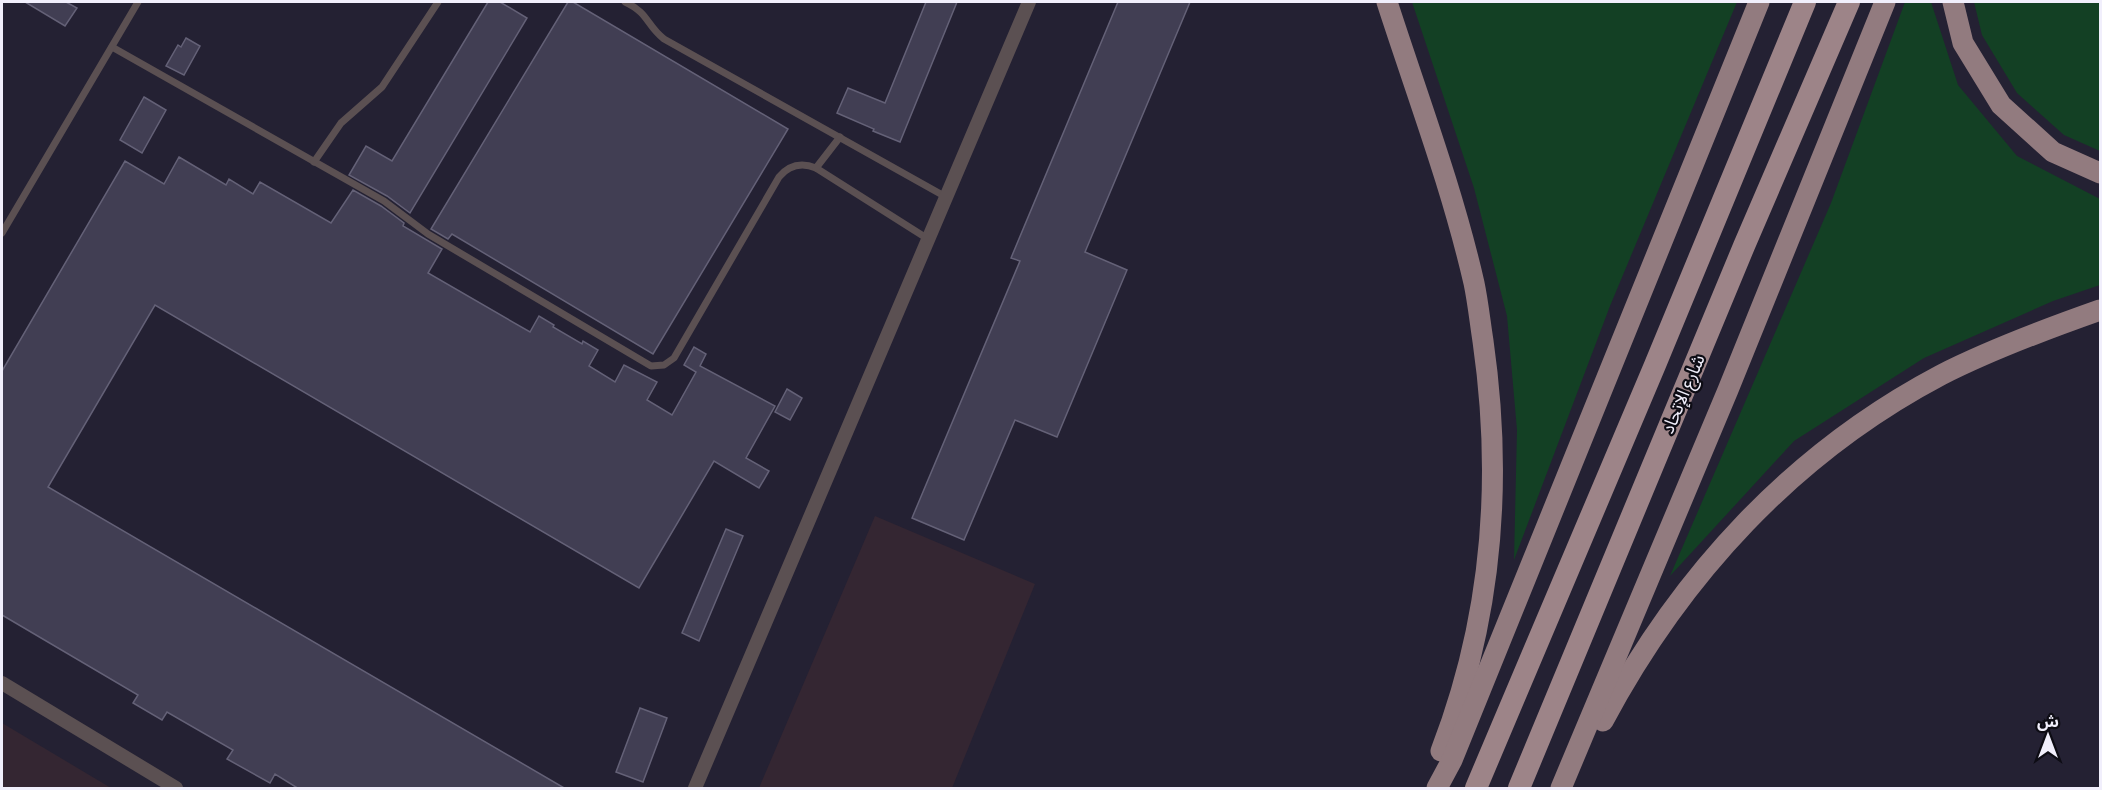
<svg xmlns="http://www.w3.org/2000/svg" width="2102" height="790" font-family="Manrope,'Noto Sans Arabic',sans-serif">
<rect width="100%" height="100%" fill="#242133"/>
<g fill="#342632">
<polygon points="875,516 1035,584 952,788 759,788"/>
<polygon points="2,723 111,788 2,788"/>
</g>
<g fill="#134024">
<polygon points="1412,2 1737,2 1610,306 1514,560 1517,430 1507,316 1474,188"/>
<polygon points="1905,2 1931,2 1958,85 2017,156 2100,199 2100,285 2053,301 1924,358 1794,441 1670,576 1831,203"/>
<polygon points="1974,2 2100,2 2100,151 2064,135 2017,93 1982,35"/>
</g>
<g fill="#413e53" stroke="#646177" stroke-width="1.5">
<polygon points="25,2 66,2 77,8 65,26"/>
<polygon points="488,2 500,2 527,18 410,213 387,196 349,175 366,146 392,161"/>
<polygon points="568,2 573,2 788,129 653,354 452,234 448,239 431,229"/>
<polygon points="926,2 957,2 900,142 873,131 874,129 837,113 848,88 885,103"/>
<polygon points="1118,2 1190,2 1085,252 1127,270 1057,437 1015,420 964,540 912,518 1020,261 1011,258"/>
<polygon points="186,38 200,46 184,75 166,66 178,45 181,47"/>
<polygon points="144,97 166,110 142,153 120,140"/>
<polygon points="179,157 226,185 229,179 253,194 260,182 331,223 353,190 381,206 404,223 403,226 442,249 428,273 530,332 539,316 554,325 553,327 582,344 583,341 598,350 589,366 615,382 624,365 657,382 647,400 672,415 696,372 684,365 694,347 706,354 700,366 775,406 746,458 769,471 759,488 714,461 639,588 155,305 48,487 566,789 299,789 275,774 270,783 227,759 233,750 167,712 162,720 133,703 138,695 2,615 2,371 125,161 164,184"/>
<polygon points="787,389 802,398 790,420 775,412"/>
<polygon points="726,529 743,536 699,641 682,633"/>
<polygon points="640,708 667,718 643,782 616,772"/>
</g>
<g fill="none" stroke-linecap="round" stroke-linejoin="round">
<g stroke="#5b5052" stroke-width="7">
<path d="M625 2C649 13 646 25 664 39L946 197"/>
<path d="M112 47 384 201 428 234 651 366 664 365 674 358 779 177C789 165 801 162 816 168L928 239"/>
<polyline points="314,162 341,123 382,87 438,2"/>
<polyline points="816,168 840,137"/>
<polyline points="2,233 138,2"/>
</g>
<g stroke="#5b5052" stroke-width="14">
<polyline points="2,683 176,788"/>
<polyline points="695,788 1029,2"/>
</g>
<g stroke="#927b7f" stroke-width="21">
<path d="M1387 2C1417 95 1452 187 1474 283 1478 302 1480 322 1483 341 1503 480 1492 619 1441 751"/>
<polyline points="1953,2 1963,43 2001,105 2053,152 2100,173"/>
<path d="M1603 721C1681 575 1793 453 1941 375 1992 349 2046 329 2100 310"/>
<polyline points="1437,788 1452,760 1759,2"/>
<polyline points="1561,788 1728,390 1885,2"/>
</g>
<g stroke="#9d8488" stroke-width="22">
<polyline points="1476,788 1655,365 1805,2"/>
<polyline points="1519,788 1744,246 1849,2"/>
</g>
</g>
<g text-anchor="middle" stroke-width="4.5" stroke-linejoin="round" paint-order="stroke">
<g font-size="18" fill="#f1effc" stroke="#0d0c14">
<text transform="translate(1683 394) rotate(-67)" y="6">شارع الإتحاد</text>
</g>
</g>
<rect width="2102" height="790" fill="none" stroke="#f1effc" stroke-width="6"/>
<g transform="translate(2048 736)" stroke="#0d0c14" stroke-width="4.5" paint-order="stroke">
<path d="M0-4.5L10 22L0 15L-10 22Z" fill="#f1effc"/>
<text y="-9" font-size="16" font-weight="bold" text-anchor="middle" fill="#f1effc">ش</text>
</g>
</svg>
